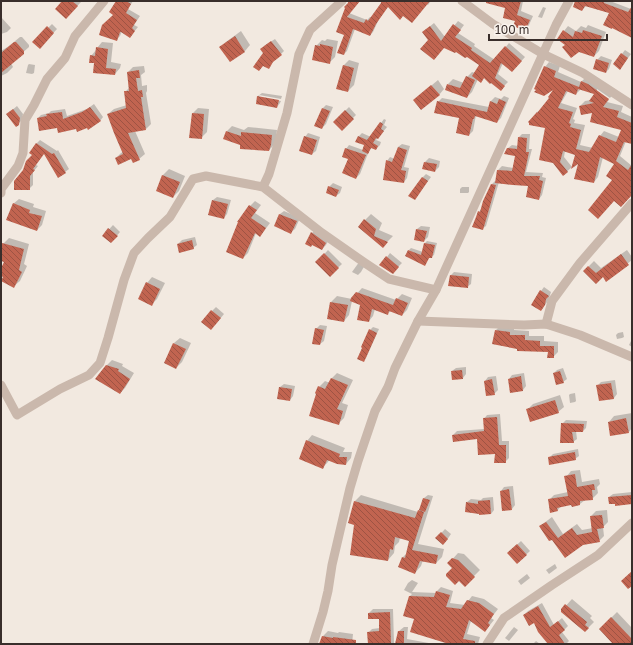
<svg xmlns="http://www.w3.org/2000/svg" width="633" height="645" font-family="'Golos Text',sans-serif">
<defs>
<pattern id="building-back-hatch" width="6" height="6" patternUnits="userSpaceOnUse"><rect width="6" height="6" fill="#c16450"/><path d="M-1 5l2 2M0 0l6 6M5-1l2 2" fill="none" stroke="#9e5343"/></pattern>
</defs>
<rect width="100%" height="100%" fill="#f2e9e0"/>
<g fill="#0003" fill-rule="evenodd">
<polygon points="63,1 79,1 81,2 66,18"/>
<polygon points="117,1 133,1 128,9 140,16 134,25 138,27 133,33 122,31 120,36 117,39 114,15"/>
<polygon points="349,1 360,1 349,13 367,20 370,17 372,17 382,4 382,1 431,1 428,5 426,4 403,15 388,6 379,19 373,32 370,35 355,29 347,51 344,54"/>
<polygon points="486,1 523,1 521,11 533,16 529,25 525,30 516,21 507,7"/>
<polygon points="576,1 610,1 631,9 632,9 632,37 610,13 586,6 582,10"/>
<polygon points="543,7 546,8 542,18 538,17"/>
<polygon points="1,17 11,28 7,32 1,34"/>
<polygon points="458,21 464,25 458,33 475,44 474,46 495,60 509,43 525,57 516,67 503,63 498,74 508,82 504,86 485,77 481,81 478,79 472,92 467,97 448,84 453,79 464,83 467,77 472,72 475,73 481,65 467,56 429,40 423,32 434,23 445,37"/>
<polygon points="52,24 57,29 40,48 34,42"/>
<polygon points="588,25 606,32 599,51 594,56 564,31 568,26 576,31 581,26 586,28"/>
<polygon points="241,31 250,45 245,51 230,61 221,47 226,42"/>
<polygon points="20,37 22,37 29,45 29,47 11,63 13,67 7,73 1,76 1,51 9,46"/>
<polygon points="275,39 284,51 281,54 264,53 264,46"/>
<polygon points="327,39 338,41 335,57 330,62 316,46 322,40 325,41"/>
<polygon points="102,42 113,43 111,62 121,64 120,68 115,74 95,62 91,56 96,50 97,48"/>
<polygon points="625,50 631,54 623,65 614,64"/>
<polygon points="601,56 612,60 609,69 606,72 597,60"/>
<polygon points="349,60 359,63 354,85 348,91 343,66"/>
<path d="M549 62 560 66 558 72 581 82 586 77 613 94 610 98 597 89V91L609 100 607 102 623 106 621 112 632 117V143L626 141 620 156 632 166V193L614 180 615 164 603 157 598 177 594 182 579 162 576 154 565 151 564 157 572 167 563 175 546 128 530 122 537 112 542 109 557 87 537 90 545 67ZM581 89 596 94 591 100 585 101 580 106 593 111 622 129 619 137 604 131 600 136 593 148 580 145 585 125 574 123 575 120 573 119 577 108 561 103 568 91 576 94Z"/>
<polygon points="29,64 35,65 34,73 32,74 26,73 28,65"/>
<polygon points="144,66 145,72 141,75 142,86 147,85 147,91 146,93 151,124 146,129 135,131 145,154 139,159 131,158 116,158 121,153 123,152 108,114 114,109 127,105 125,92 129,88 128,72 133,67"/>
<polygon points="438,80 444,89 439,95 420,95"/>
<polygon points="262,93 282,96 281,99 259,95 259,97 281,101 280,103 277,107 257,103 258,96"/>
<polygon points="504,96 509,98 501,118 497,122 476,115 473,131 469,135 461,117 438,102 442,98 489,107 491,101 495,97 501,99"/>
<polygon points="94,104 103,117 100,121 87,127 76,128 58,127 38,118 41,115 49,113 51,111 65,109 67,116 87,109"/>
<polygon points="326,105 333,107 326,124 322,128 323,108"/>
<polygon points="17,106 23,114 22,120 18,124 11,111"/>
<polygon points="349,107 356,115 342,129 334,122"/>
<polygon points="198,108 209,109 207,132 201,138 193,113"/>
<polygon points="384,119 386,120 384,125 387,127 376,140 381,142 380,145 376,149 372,147 369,151 360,174 356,178 346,149 349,145 363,150 365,145 359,136 362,133 371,137"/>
<polygon points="232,126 244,130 248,127 277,130 276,138 274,145 269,150 241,144 227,131"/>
<polygon points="308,133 320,137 316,151 312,154 305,137"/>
<polygon points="522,134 530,134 529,149 532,149 526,172 543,173 542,177 546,178 542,195 539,199 530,185 499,182 486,226 482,229 479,212 481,209 492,184 495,181 496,181 498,170 502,166 513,168 516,155 508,148 512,145 518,146 519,137"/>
<polygon points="40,140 57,151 58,150 69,169 65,172 44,153 36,165 38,166 33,172 33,185 29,189 24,170 33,155 36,144"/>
<polygon points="402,144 410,146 404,167 409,168 407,178 404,182 387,161 390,157 395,159 398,147"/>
<polygon points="429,158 440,161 439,167 435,171 424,168 425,162"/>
<polygon points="169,169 185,176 179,191 173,197 157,190 163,175"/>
<polygon points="426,174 431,177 415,199 422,178"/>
<polygon points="333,183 342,187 340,193 336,196 329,187"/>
<polygon points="462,187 469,187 469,192 468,193 460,193 460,189"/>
<polygon points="217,197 231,200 227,214 224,218 213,200"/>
<polygon points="19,199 34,204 33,207 46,211 42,225 37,230 13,204"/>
<polygon points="255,201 261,205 255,213 270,223 264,231 260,235 256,233 248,253 243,258 250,206"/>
<polygon points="284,211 300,218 295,229 291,232 275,225 280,214"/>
<polygon points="371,214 382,223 379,230 393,236 383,246 359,226"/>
<polygon points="113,225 120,232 114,239 103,236"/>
<polygon points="421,226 430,227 428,237 424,241 417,229"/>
<polygon points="316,229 329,239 326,245 322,249 312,233"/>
<polygon points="195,237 197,245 193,248 178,244 182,240"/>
<polygon points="9,238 29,244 24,264 27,266 20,281 14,286 4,277 1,275 1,271 6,261 1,260 1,252 3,244"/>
<polygon points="427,241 437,243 434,255 431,257 430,257 424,265 409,250 411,248 423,252 424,244"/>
<polygon points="328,250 342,264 330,275 317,262"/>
<polygon points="627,250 632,257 632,260 607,280 603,276 584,271 594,261 601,268"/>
<polygon points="390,253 402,263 396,269 387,257"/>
<polygon points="360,261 365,265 361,272 358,275 352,272 357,265"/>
<polygon points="454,272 472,274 471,284 467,287 450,276"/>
<polygon points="152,277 165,283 157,299 152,304 147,283"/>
<polygon points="544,287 551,292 548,301 541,310 541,291"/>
<polygon points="362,288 396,300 402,294 412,298 407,310 402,315 391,311 387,314 375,309 373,316 369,321 361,304 352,301 349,315 344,321 328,318 331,302 337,296 352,299"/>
<polygon points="216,307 224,314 215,325 212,311"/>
<polygon points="320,325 327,326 324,341 320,344 316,329"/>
<polygon points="500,326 514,328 514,330 529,331 529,336 544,336 544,341 558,342 558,352 553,357 549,351 518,348 496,330"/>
<polygon points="373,327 379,329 366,358 363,361 370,330"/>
<polygon points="623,332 624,337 622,338 617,339 616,335 618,333"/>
<polygon points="180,338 191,343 182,362 176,368 174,343"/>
<polygon points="632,339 632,347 629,345"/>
<polygon points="112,360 123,364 122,366 134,373 125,388 120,393 107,365"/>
<polygon points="466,367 466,374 463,378 452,371 456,368"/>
<polygon points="563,368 567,379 563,382 554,373 557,370"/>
<polygon points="337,373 353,380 342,403 348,405 344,418 338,424 319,387 325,381 330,383 332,378"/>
<polygon points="524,373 526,386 523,390 509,379 512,375"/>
<polygon points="496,376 498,390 494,394 485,381 488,377"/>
<polygon points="615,380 617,394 614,398 597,386 601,382"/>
<polygon points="284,384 295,386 293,396 290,400 280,387"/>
<polygon points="575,393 576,401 575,402 570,403 569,395 570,394"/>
<polygon points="560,395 564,407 558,412 527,410 533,404"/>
<polygon points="632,413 632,428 629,432 609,422 614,416"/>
<polygon points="500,414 502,441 509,441 509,458 505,462 478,438 453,435 457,431 484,429 484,419 487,415"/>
<polygon points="566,420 587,421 586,428 583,431 576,431 577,439 573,442 562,424"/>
<polygon points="312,435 345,448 343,452 352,452 351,458 346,464 329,460 328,462 323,467 307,441"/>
<polygon points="578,449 579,456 575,459 549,458 553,454"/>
<polygon points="580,470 582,482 599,479 600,484 597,487 598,493 592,499 585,500 580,504 572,504 561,506 557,511 549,500 554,495 568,492 566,477 571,471"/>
<polygon points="513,486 515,505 512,509 501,491 504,487"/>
<polygon points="632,492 632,503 616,502 609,497 613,494"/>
<polygon points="361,495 418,512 420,509 424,498 428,495 433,496 418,544 444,549 442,557 436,563 423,560 421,566 415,573 400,567 403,557 407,553 410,540 400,537 399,542 395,546 394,553 388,560 355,524 349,522 355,501"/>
<polygon points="493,497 494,510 491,514 467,502 471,499 481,500 483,498"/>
<polygon points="607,510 608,522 603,527 604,536 599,541 552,538 540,526 552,517 563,534 577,524 582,530 593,528 591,516 596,511"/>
<polygon points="445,529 451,534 447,540 437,538"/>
<polygon points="521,541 530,551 517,563 508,553"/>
<polygon points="458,553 464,554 480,570 465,585 454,568 449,563"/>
<polygon points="555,564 557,568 549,574 546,570"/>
<polygon points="527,574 530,578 521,585 518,581"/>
<polygon points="412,580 418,583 412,592 437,593 437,591 441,587 453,591 450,603 465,605 472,596 484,599 498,609 491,618 494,620 485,631 471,621 467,634 480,637 478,644 453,644 415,619 410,596 412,594 404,590 408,583"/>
<polygon points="572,599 592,616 590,618 594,622 585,631 562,610"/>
<polygon points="542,603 554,625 562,618 568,626 562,632 569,641 566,644 550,644 535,622 524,615 528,611"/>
<polygon points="373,609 393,609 394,643 393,644 369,644 368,633 372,629 380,628 380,618 369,613"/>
<polygon points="617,612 632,628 632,644 615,644 606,623"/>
<polygon points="404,627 408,627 407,639 434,644 396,644 399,631"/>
<polygon points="514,627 518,630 509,641 505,638"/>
<polygon points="328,631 338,633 339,632 353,634 352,644 320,644 323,636"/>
<polygon points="536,641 540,644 533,644"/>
</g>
<g fill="url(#building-back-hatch)" fill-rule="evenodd">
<polygon points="62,1 72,1 78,6 66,19 55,9"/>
<polygon points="116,1 126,1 131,4 126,13 137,20 132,28 135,31 130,38 121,32 120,32 117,41 99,35 102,25 113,15 109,12"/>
<polygon points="348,1 360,1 347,17 364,23 366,19 368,21 381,3 381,1 430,1 412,23 403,16 400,20 388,7 376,24 370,36 353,29 344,55 337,53 344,35 336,32 345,8 344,7 348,3"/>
<polygon points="486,1 521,1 517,15 530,20 525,31 513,26 515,21 503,18 505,8 486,3"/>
<polygon points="575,1 600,1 604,2 604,3 628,12 632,6 632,38 612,28 612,29 603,25 609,13 585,6 582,11 573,7"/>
<polygon points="453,24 461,30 455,37 472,48 471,50 490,63 505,46 522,61 512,72 501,63 495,78 505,86 501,91 491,83 490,84 484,78 481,83 472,76 479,65 467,57 465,58 456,52 455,53 444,48 434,60 420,49 428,40 422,32 430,26 441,41"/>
<polygon points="47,26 54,33 40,49 32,42"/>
<polygon points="563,30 573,37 575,31 582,33 583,30 602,36 594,57 579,52 571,58 562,47 565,45 557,39"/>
<polygon points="235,36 245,52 230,62 219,47"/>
<polygon points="271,41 282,55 273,62 269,69 263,66 259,71 253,67 263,53 260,49"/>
<polygon points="14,42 16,42 24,51 24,54 1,73 1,53"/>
<polygon points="320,44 333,47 330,64 312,60 315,45 320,46"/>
<polygon points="96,47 108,49 106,68 116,69 115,75 93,73 94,63 89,63 90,55 95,56"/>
<polygon points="621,53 628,58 620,70 613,64"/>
<polygon points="596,59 609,63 606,73 593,69"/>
<polygon points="343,65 354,68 348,92 336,89"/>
<path d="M544 66 556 71 554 77 579 87 581 81 588 84 609 99 603 107 619 111 617 117 632 123V144L624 142 616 161 628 170 632 164V195L621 207 614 201 598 219 588 210 612 180 606 176 614 164 600 157 594 183 574 179 578 164 571 169 575 155 563 151 560 162 568 172 563 176 553 163 539 160 545 128 529 125V123L528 122 537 112V113L549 98 548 97 553 90 544 96 534 92 536 90 534 89ZM578 89 594 94 589 101 594 103 579 106 581 115 592 113 590 122 621 130 616 142 599 135 589 152 576 149 581 130 570 127 571 124 569 123 573 112 558 108 566 91 576 95Z"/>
<polygon points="139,70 140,78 136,78 138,91 142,90 143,97 141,97 146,130 128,133 140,160 133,163 131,159 118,165 115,158 123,154 114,133 107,114 126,108 124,91 129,91 127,72"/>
<polygon points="466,76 475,80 467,98 445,90 447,84 460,88"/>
<polygon points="431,85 440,95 421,110 413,100"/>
<polygon points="257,96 279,100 277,108 256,104"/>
<polygon points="499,99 506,102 497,123 475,116 474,119 473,119 469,136 456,133 459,118 434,113 437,101 487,112 490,101 497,104"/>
<polygon points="90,107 101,121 88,130 87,128 77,132 76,129 58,133 57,128 39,131 37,118 47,116 46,114 62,112 63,119 82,112"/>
<polygon points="322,108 330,111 322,129 314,126"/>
<polygon points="13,109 20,118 19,125 16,127 6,114"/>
<polygon points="345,110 354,119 342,131 333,122"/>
<polygon points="192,113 204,114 202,139 189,138"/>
<polygon points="380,122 383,124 381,129 384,131 378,139 376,138 373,143 378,146 376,150 371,148 368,154 362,151 364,145 355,142 358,136 367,140"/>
<polygon points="226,131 241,136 241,132 272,135 271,145 269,151 240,149 240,145 223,139"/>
<polygon points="304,136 317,140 312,155 299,151"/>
<polygon points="518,137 527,138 526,152 529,152 524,176 540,176 539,180 543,181 539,200 526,197 528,186 513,185 495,183 497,170 512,171 515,156 504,154 507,148 517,149"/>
<polygon points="36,143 52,154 54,153 66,173 58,178 44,154 33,169 35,170 30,176 30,190 14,190 14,181 23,170 26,161 32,155 29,153"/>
<polygon points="398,147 407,150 401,170 406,171 404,183 383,180 386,160 392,162"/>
<polygon points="345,148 366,155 356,179 342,173 348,159 342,157"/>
<polygon points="424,162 437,164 435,172 422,169"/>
<polygon points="162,175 180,182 173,198 156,191"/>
<polygon points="422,177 428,181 415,200 408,196"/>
<polygon points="491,184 496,185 483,230 472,227 476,217 478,211 480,212 483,201"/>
<polygon points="328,186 339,190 336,197 326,193"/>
<polygon points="212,200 228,204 224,219 208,215"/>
<polygon points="13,203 30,210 29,213 42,216 37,231 6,220"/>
<polygon points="249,205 257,210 251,218 266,228 260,237 255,233 243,259 226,252 238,222 237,222"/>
<polygon points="279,214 297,221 291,234 274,226"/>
<polygon points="364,219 376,229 374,236 388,242 383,248 358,227"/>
<polygon points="108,228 118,236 111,243 102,236"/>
<polygon points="416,229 427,231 424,242 414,240"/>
<polygon points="311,232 326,243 322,250 312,245 311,247 305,244"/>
<polygon points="192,240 194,249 179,253 177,244"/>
<polygon points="2,243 24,249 19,270 22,272 14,288 1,281 3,277 1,276 1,268 4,262 1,261 1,248"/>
<polygon points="424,243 435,245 432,258 429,258 425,266 405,256 408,250 421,255"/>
<polygon points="324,253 339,268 330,277 315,262"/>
<polygon points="621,254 629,265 606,282 603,277 596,284 583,271 588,266 596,273"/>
<polygon points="386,256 399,267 393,274 379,265"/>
<polygon points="450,275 469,277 468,288 448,286"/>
<polygon points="146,282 160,289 152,306 138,299"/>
<polygon points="540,290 549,296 546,299 545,305 541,311 531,305"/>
<polygon points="356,292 393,305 396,298 408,303 402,316 389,311 388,315 372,309 369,322 357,320 360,305 350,301 351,298"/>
<polygon points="330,302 348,305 344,322 327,319"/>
<polygon points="211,310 221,318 211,330 201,322"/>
<polygon points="315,328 324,330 320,345 312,344"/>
<polygon points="369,329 377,333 364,362 357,359 362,348 361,347"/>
<polygon points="495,330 510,332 510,335 525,335 525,340 540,341 540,346 554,346 554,358 547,358 548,352 517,351 517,349 492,344"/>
<polygon points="173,343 186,349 176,369 164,363"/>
<polygon points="106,365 119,369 118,371 130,379 120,394 95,379"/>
<polygon points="462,370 463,379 452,380 451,371"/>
<polygon points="560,371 564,383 556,385 553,373"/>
<polygon points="521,376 523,391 510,393 508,379"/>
<polygon points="331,378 348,385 337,409 343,411 339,425 309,416 316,394 315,393 318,386 325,389"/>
<polygon points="492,379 495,395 486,396 484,381"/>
<polygon points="611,383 614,399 599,401 596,385"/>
<polygon points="279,387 292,389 290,401 277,399"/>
<polygon points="555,400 559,413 530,422 526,409"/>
<polygon points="497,417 499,445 506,445 506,463 494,463 495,454 478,455 477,439 453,442 452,435 484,431 483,418"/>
<polygon points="626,418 629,433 610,436 608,422"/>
<polygon points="561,423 584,424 583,432 572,432 574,443 560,443"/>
<polygon points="306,440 340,454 339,457 347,457 346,465 337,464 327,460 323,469 299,459"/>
<polygon points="575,452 576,460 549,465 548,457"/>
<polygon points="575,474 577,487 594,484 595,490 592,490 593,500 580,501 580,505 572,507 571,505 557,508 558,511 550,513 548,499 568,496 564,476"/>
<polygon points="509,489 512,510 502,511 500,491"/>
<polygon points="632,495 632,504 615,506 615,504 609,504 608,497"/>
<polygon points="423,498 430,500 425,512 419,510"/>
<polygon points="490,500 491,514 479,515 479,514 465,512 466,502 478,504 478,501"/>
<polygon points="354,501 415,518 418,510 424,512 412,550 438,555 436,564 420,561 415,574 398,567 402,557 405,558 409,541 395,537 393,550 390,549 388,561 350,555 354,525 348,523"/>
<polygon points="602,515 604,528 597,529 600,542 583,545 565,558 552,540 549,541 539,526 546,522 558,538 572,528 577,535 592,532 590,516"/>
<polygon points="441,532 448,539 443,545 435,538"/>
<polygon points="517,544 527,555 517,564 507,553"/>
<polygon points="452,558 458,560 475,577 465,587 459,581 455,585 446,576 446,574 452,568 447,563"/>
<polygon points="632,571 632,586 628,589 621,581"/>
<polygon points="436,591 450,595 446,607 461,609 467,600 479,603 494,614 488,623 490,625 485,632 469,620 463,639 475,641 475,644 449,644 410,632 414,619 403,616 409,596 434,597"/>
<polygon points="565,604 587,622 585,625 589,628 585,632 561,612 561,609"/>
<polygon points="538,606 550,627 558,621 565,630 559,635 565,644 548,644 538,632 534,623 529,626 523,615"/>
<polygon points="390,612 391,644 368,644 367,632 379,631 379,619 368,619 368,613"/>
<polygon points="611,617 632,639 632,644 613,644 599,629"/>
<polygon points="398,631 404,631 404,644 395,644"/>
<polygon points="322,636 333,638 333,637 356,640 356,644 319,644"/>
</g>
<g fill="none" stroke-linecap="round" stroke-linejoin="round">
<g stroke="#cab8ac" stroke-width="9">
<polyline points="462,1 493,24 543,54 583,73 632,105"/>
<polyline points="263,187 269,174 287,113 299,54 310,30 342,1"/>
<polyline points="1,193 1,189 18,166 23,153 25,120 34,105 47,79 65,58 75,36 104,1"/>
<polyline points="418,321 524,325 546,324 580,335 632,357"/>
<polyline points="546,324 552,301 580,263 632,203"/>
<polyline points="1,385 17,415 60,389 89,375 100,363 108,338 124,280 134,253 148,238 170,217 193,179 206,176 263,187 322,233 365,263 389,279 436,290"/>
<polyline points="313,644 323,612 328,591 332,565 350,488 358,461 375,411 388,387 395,368 418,321 436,290 556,25 569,1"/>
<polyline points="487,644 504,618 552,585 598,555 632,523"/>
</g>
</g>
<rect width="633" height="645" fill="none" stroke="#392e2b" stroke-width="4"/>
<path d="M489 34v6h118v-6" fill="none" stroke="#392e2b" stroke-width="2"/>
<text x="495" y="34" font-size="12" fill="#392e2b" stroke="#faf3ed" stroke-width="3" paint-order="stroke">100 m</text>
</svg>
